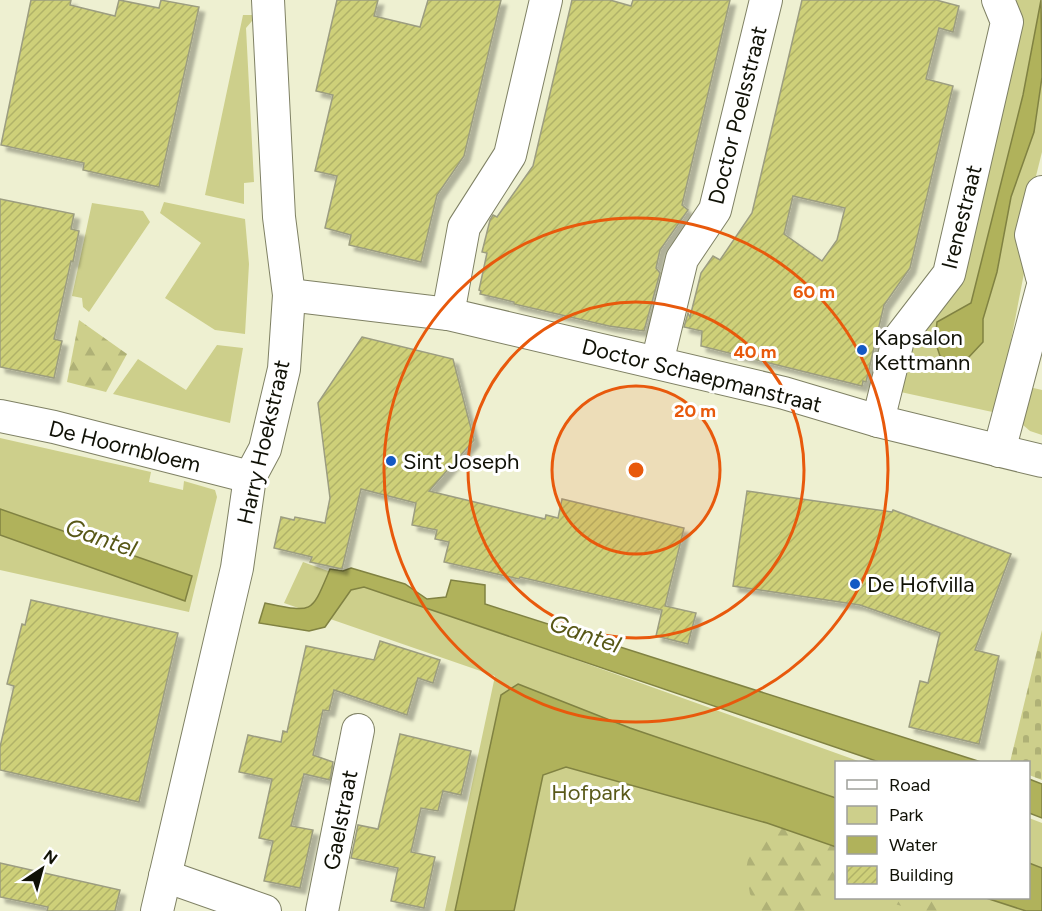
<svg xmlns="http://www.w3.org/2000/svg" width="1042" height="911" font-family="Figtree,sans-serif">
<defs>
<pattern id="forest-firs" width="22" height="20" patternUnits="userSpaceOnUse" patternTransform="scale(1.5)"><rect width="22" height="20" fill="#cdcf8b"/><path d="M5 1l3.5 6h-7zM16 11l3.5 6h-7z" fill="#afb176"/></pattern>
<pattern id="cemetery-stones" width="16" height="16" patternUnits="userSpaceOnUse" patternTransform="scale(1.5)"><rect width="16" height="16" fill="#cdcf8b"/><path d="M2 7V4a2 2 0 0 1 4 0v3zM10 15v-3a2 2 0 0 1 4 0v3z" fill="#afb176"/></pattern>
<pattern id="building-hatch" width="6" height="6" patternUnits="userSpaceOnUse" patternTransform="scale(1.5)"><rect width="6" height="6" fill="#ced079"/><path d="M-1 1l2-2M0 6l6-6M5 7l2-2" fill="none" stroke="#b0b267"/></pattern>
<filter id="shadow"><feDropShadow dx="5.5" dy="5.5" stdDeviation="1.5" flood-color="#0004"/></filter>
</defs>
<rect width="100%" height="100%" fill="#eef0d1"/>
<g fill="#cdcf8b">
<polygon points="1009,0 1041,0 1023,95 971,303 958,311 983,342 983,319 997,272 1011,197 1034,132 1042,77 1042,152 1023,228 1025,268 997,413 896,391 902,357 960,275"/>
<polygon points="243,15 253,15 252,21 246,28 254,182 244,183 244,204 205,195"/>
<polygon points="164,202 245,219 249,264 245,334 215,330 165,298 201,243 160,213"/>
<polygon points="92,203 143,211 150,222 89,312 83,307 82,298 72,296"/>
<polygon points="217,345 243,348 230,423 113,394 138,359 186,390"/>
<polygon points="1029,387 1042,390 1042,435 1030,431 1023,425"/>
<polygon points="0,438 151,472 149,482 183,490 184,481 215,490 217,497 189,612 0,570 0,535 185,601 192,577 0,509"/>
<polygon points="303,562 861,762 836,762 836,898 1028,898 1029,818 1042,823 1042,911 445,911 495,676 284,603"/>
</g>
<g fill="url(#forest-firs)">
<polygon points="79,320 127,354 106,392 67,382"/>
<polygon points="767,823 836,847 836,886 829,884 823,911 762,911 750,894 746,870 750,848"/>
<polygon points="874,898 946,898 940,911 919,911"/>
</g>
<polygon fill="url(#cemetery-stones)" points="1042,630 1042,780 1029,775 1028,762 1010,762"/>
<g fill="#b0b25b" stroke="#808242" stroke-width="1.5">
<polygon points="1041,0 1042,77 1034,132 1011,197 997,272 983,319 983,342 967,359 953,363 940,356 935,341 937,322 971,303 1023,95"/>
<polygon points="0,509 192,576 185,601 0,535"/>
<path d="M351 568 405 584 427 599 446 597 451 580 485 585V604L981 762H879L364 587 351 590 325 627 309 631 259 623 265 603C314 613 311 614 330 569L343 571Z"/>
<polygon points="518,684 630,728 836,798 836,847 767,823 566,767 543,775 514,911 455,911 501,695"/>
<polygon points="1029,779 1042,784 1042,818 1029,813"/>
<polygon points="1029,863 1042,868 1042,911 1026,911 986,898 1028,898"/>
</g>
<g fill="url(#building-hatch)" stroke="#9c9d80" stroke-width="1.5" fill-rule="evenodd" filter="url(#shadow)">
<polygon points="31,0 71,0 70,5 115,16 119,0 159,8 161,0 199,7 159,187 83,170 84,163 1,145"/>
<polygon points="337,0 378,0 374,16 420,27 428,0 501,0 464,156 437,195 421,262 349,245 351,235 325,228 337,176 315,171 333,95 316,91"/>
<polygon points="572,0 610,0 631,6 633,0 730,0 682,205 688,210 660,250 656,268 660,273 644,331 609,326 514,304 514,302 480,294 481,291 479,290 487,253 482,252 490,220 493,215 497,217 533,166"/>
<path d="M802 0H936L959 6 953 32 939 28 926 79 953 86 910 268 884 305 866 382 863 381 862 386 701 346 702 331 684 327 688 313 690 317 701 273 713 256 720 260 752 213ZM793 196 845 208 837 240 822 261 784 234Z"/>
<polygon points="0,199 74,214 71,229 79,231 73,262 71,261 54,339 62,341 54,378 0,367"/>
<polygon points="362,337 453,359 474,440 429,491 545,519 546,515 558,518 562,499 684,528 665,606 696,613 688,644 656,636 662,610 520,577 519,579 444,562 449,542 435,539 437,530 412,525 416,503 361,489 342,569 310,562 312,557 274,548 281,517 294,520 295,517 325,523 330,498 318,403"/>
<polygon points="747,491 892,512 893,510 1011,554 975,650 999,656 979,744 909,727 920,681 928,683 940,633 860,605 733,586"/>
<polygon points="31,600 178,633 139,802 0,770 0,747 14,686 7,684 22,624 25,625"/>
<polygon points="380,641 440,660 433,683 418,678 407,715 334,690 329,711 323,710 313,755 333,762 330,780 304,774 291,826 313,830 300,888 264,881 273,841 259,838 272,779 239,772 248,735 281,742 283,731 287,732 306,646 374,660"/>
<polygon points="400,734 471,751 461,795 443,791 438,811 421,808 411,852 435,857 424,908 391,901 398,868 351,858 358,825 378,829"/>
<polygon points="0,863 120,890 115,911 47,911 48,907 0,897"/>
</g>
<g fill="none" stroke-linecap="round" stroke-linejoin="round">
<defs>
<g id="minor">
<polyline points="1042,192 1031,235 1042,277"/>
<polyline points="289,295 448,314 784,393 878,421 1042,461"/>
<polyline points="448,314 464,227 510,155 546,0"/>
<polyline points="657,363 682,259 715,210 766,0"/>
<polyline points="0,416 54,427 250,477"/>
<polyline points="878,421 898,340 949,274 1007,22 998,0"/>
<polyline points="999,451 1042,289"/>
<polyline points="165,876 265,911"/>
<polyline points="157,911 237,568 250,477 265,449 284,369 289,295 279,217 268,0"/>
<polyline points="322,911 358,730"/>
</g>
</defs>
<use href="#minor" stroke="#7f8164" stroke-width="34"/>
<use href="#minor" stroke="#fff" stroke-width="32"/>
</g>
<circle cx="636" cy="470" r="84" fill="#e8590c" fill-opacity=".12"/>
<g fill="none" stroke="#e8590c" stroke-width="3">
<circle cx="636" cy="470" r="84"/>
<circle cx="636" cy="470" r="168"/>
<circle cx="636" cy="470" r="252"/>
</g>
<g fill="#1359c4" stroke="#fff" stroke-width="2">
<circle cx="862" cy="350" r="6"/>
<circle cx="391" cy="461" r="6"/>
<circle cx="855" cy="584" r="6"/>
</g>
<g text-anchor="middle" stroke-width="6" stroke-linejoin="round" paint-order="stroke">
<g font-size="22" fill="#101106" stroke="#fff">
<text transform="translate(737 115) rotate(-76)" y="8">Doctor Poelsstraat</text>
<text transform="translate(961 217) rotate(-76)" y="8">Irenestraat</text>
<text transform="translate(702 375) rotate(14)" y="8">Doctor Schaepmanstraat</text>
<text transform="translate(263 442) rotate(-77)" y="8">Harry Hoekstraat</text>
<text transform="translate(125 446) rotate(14)" y="8">De Hoornbloem</text>
<text transform="translate(340 820) rotate(-79)" y="8">Gaelstraat</text>
</g>
<g font-size="22" fill="#101106" stroke="#fff" text-anchor="start">
<text x="874" y="345">Kapsalon<tspan x="874" dy="25">Kettmann</tspan></text>
<text x="403" y="469">Sint Joseph</text>
<text x="867" y="592">De Hofvilla</text>
</g>
<g font-size="22" fill="#595919" stroke="#fff">
<text x="591" y="800">Hofpark</text>
</g>
<g font-size="24" font-style="italic" fill="#575716" stroke="#fff">
<text transform="translate(101 538) rotate(19)" y="8">Gantel</text>
<text transform="translate(585 634) rotate(19)" y="8">Gantel</text>
</g>
</g>
<circle cx="636" cy="470" r="9" fill="#e8590c" stroke="#fff" stroke-width="3"/>
<g font-size="18" text-anchor="middle" font-weight="bold" fill="#e8590c" stroke="#fff" stroke-width="6" stroke-linejoin="round" paint-order="stroke">
<text x="814" y="298">60 m</text>
<text x="755" y="358">40 m</text>
<text x="695" y="417">20 m</text>
</g>
<rect x="835" y="761" width="195" height="138" fill="#ffffff" stroke="#9fa09b" stroke-width="1.5"/>
<rect x="847" y="780" width="30" height="9" fill="#ffffff" stroke="#9fa09b" stroke-width="1.5"/>
<text x="889" y="791" font-size="18" fill="#101106">Road</text>
<rect x="847" y="806" width="30" height="18" fill="#cdcf8b" stroke="#9fa09b" stroke-width="1.5"/>
<text x="889" y="821" font-size="18" fill="#101106">Park</text>
<rect x="847" y="836" width="30" height="18" fill="#b0b25b" stroke="#9fa09b" stroke-width="1.5"/>
<text x="889" y="851" font-size="18" fill="#101106">Water</text>
<rect x="847" y="866" width="30" height="18" fill="url(#building-hatch)" stroke="#9fa09b" stroke-width="1.5"/>
<text x="889" y="881" font-size="18" fill="#101106">Building</text>
<g transform="translate(42 869) rotate(36)" stroke="#ffffff" stroke-width="4.5" paint-order="stroke">
<path d="M0-4.5L10 22L0 15L-10 22Z" fill="#101106"/>
<text y="-9" font-size="16" font-weight="bold" text-anchor="middle" fill="#101106">N</text>
</g>
</svg>
